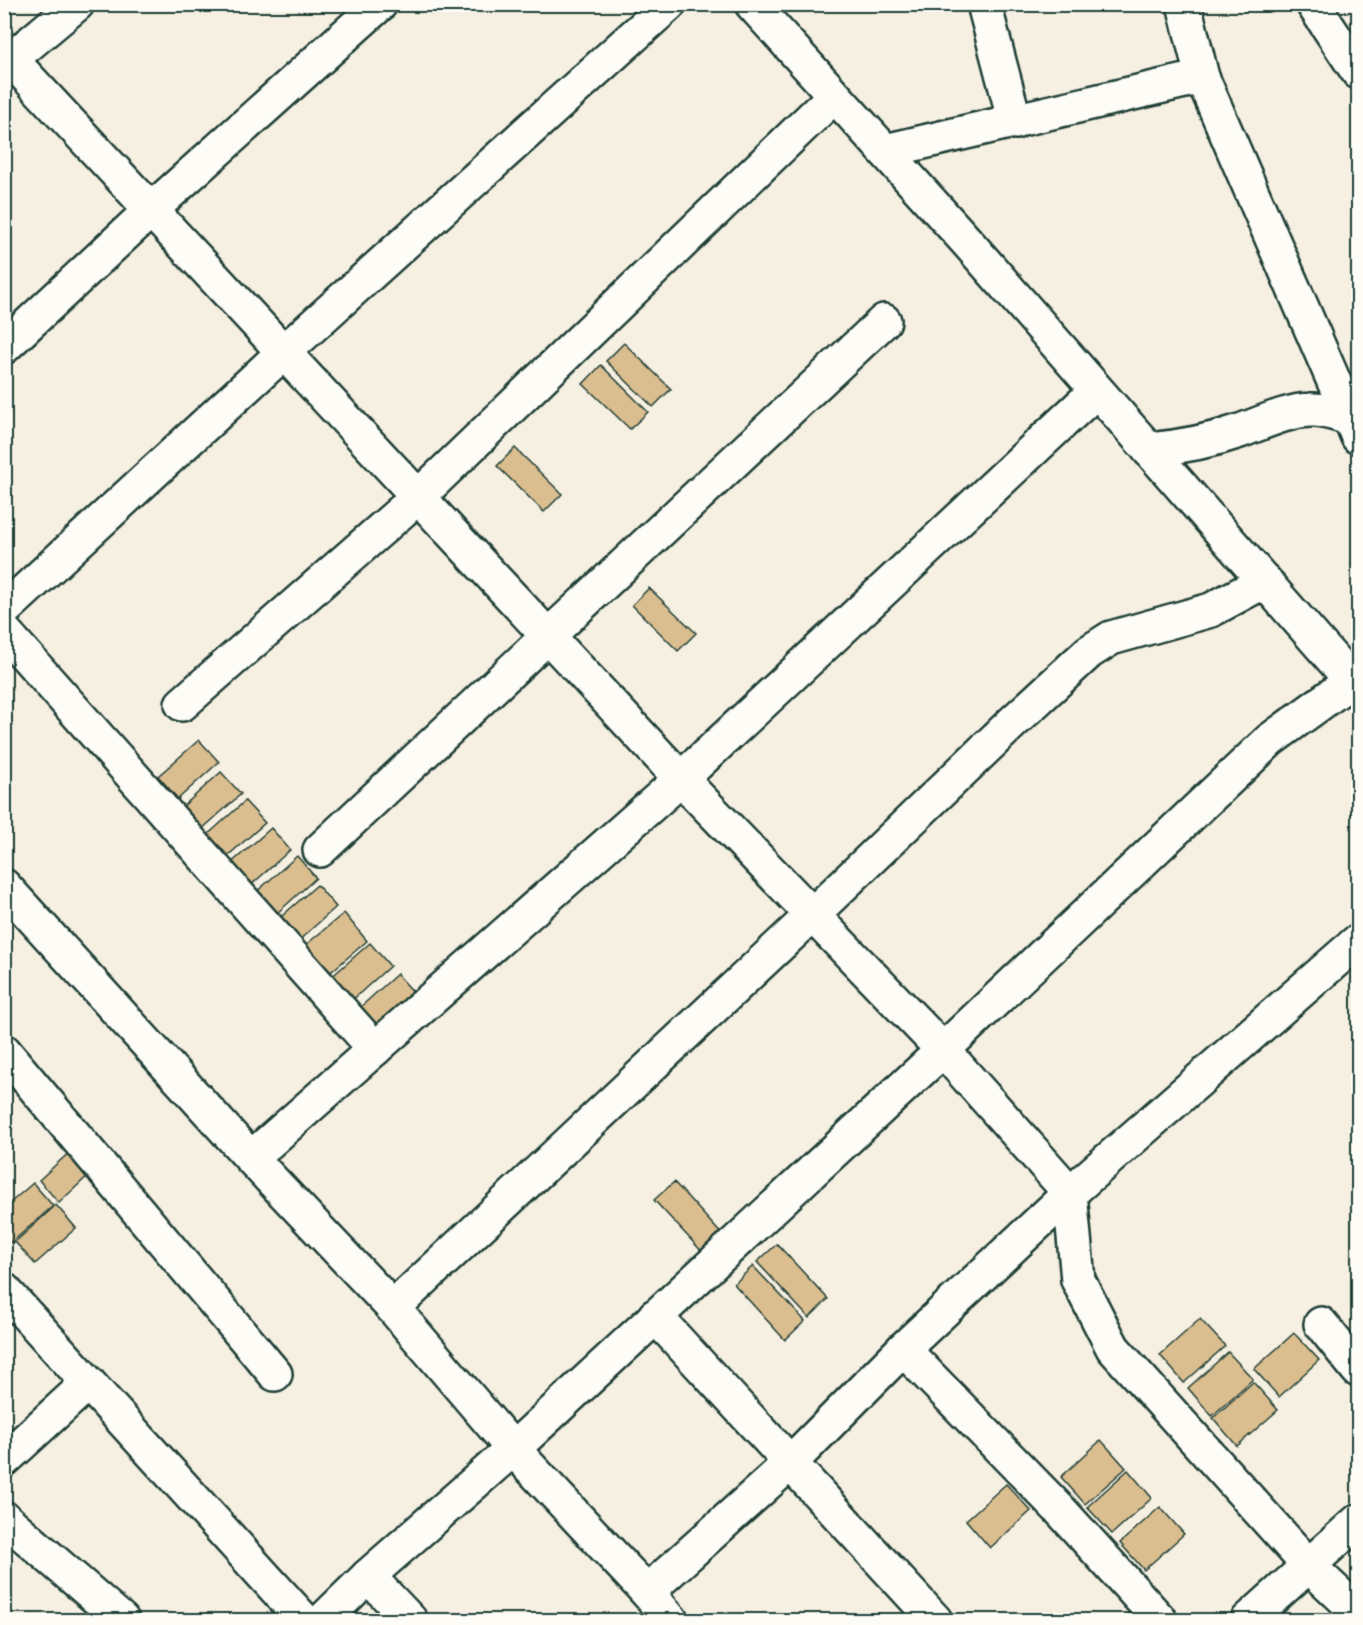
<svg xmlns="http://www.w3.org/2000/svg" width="1363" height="1625" font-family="'Gochi Hand',sans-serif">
<rect width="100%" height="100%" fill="#f6f0e2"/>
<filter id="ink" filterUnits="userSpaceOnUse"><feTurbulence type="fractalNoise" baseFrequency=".0167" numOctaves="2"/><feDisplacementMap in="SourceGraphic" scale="12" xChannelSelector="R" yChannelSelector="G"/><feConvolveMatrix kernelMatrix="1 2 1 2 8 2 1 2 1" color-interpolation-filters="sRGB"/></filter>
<g filter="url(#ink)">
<g fill="#dbbe8f" stroke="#1f3d34" stroke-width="1.5">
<polygon points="624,343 671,389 653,407 606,361"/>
<polygon points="601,365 648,412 630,429 583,384"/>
<polygon points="515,448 562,494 544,512 497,466"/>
<polygon points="649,588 696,633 678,651 632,605"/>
<polygon points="199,740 219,762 178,799 158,776"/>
<polygon points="221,772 241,794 200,831 180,809"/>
<polygon points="245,801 265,823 223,860 204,838"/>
<polygon points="271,828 290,850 249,887 229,865"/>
<polygon points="297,856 316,878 275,915 255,893"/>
<polygon points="317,885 336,907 295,944 275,922"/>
<polygon points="344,913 367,941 325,977 302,948"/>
<polygon points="370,943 390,966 349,1003 328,980"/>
<polygon points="397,974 417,996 375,1033 356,1011"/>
<polygon points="73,1149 93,1171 59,1203 39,1180"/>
<polygon points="674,1182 725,1238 706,1256 654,1200"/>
<polygon points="33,1183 53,1206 11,1243 4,1235 4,1208"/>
<polygon points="56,1205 76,1228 35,1264 15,1242"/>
<polygon points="777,1244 828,1299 809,1318 757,1262"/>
<polygon points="753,1266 805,1321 785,1340 734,1284"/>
<polygon points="1200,1319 1225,1346 1184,1383 1160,1355"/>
<polygon points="1294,1333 1319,1360 1279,1397 1254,1369"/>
<polygon points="1228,1352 1253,1379 1212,1416 1188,1388"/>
<polygon points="1253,1382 1278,1410 1237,1446 1213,1418"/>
<polygon points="1101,1440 1126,1468 1085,1504 1061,1477"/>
<polygon points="1128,1470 1152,1498 1112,1534 1087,1507"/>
<polygon points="1006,1484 1031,1511 990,1548 966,1520"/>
<polygon points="1160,1507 1184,1534 1144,1570 1120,1543"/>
</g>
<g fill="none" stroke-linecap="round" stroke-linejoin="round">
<defs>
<g id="minor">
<polyline points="752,4 968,243 1351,680"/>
<polyline points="984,4 1015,122"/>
<polyline points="1184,4 1202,77 1358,437"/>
<polyline points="1313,4 1358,72"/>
<polyline points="4,52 681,779 943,1050 1070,1193 1078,1280 1113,1348 1309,1566 1358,1612"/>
<polyline points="4,65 77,4"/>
<polyline points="885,151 1202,77"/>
<polyline points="4,347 152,209 380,4"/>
<path d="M1149 450C1180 447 1211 441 1240 431 1262 423 1287 411 1310 410 1325 409 1338 415 1351 419"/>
<polyline points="4,610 284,352 669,4"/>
<polyline points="4,631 375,1049"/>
<polyline points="182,704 418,497 834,96"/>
<polyline points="320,850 884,321"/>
<polyline points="4,886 251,1158 393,1308 513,1449 647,1592 671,1620"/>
<polyline points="4,1051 275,1374"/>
<polyline points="251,1158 681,779 1096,391"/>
<polyline points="4,1290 304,1620"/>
<polyline points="393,1308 812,915 1011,724 1089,652 1111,638 1211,610 1265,581"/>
<polyline points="655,1316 935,1620"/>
<polyline points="1321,1324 1358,1370"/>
<polyline points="4,1460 88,1383"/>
<polyline points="4,1518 122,1620"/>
<polyline points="368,1576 410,1620"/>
<polyline points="647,1592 790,1463 903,1349"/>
<polyline points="323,1620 368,1576 513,1449 943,1050 1270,740 1358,676"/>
<polyline points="1160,1620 1061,1511 903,1349 1070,1193 1358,941"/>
<polyline points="1248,1620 1358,1521"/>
</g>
</defs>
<use href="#minor" stroke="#1f3d34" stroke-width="38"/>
<use href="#minor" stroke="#fdfcf7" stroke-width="33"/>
</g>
</g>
<rect width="1363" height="1625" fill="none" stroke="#fdfcf7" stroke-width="24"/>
<rect x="12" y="12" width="1339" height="1601" fill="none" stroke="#1f3d34" stroke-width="2" filter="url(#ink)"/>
</svg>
